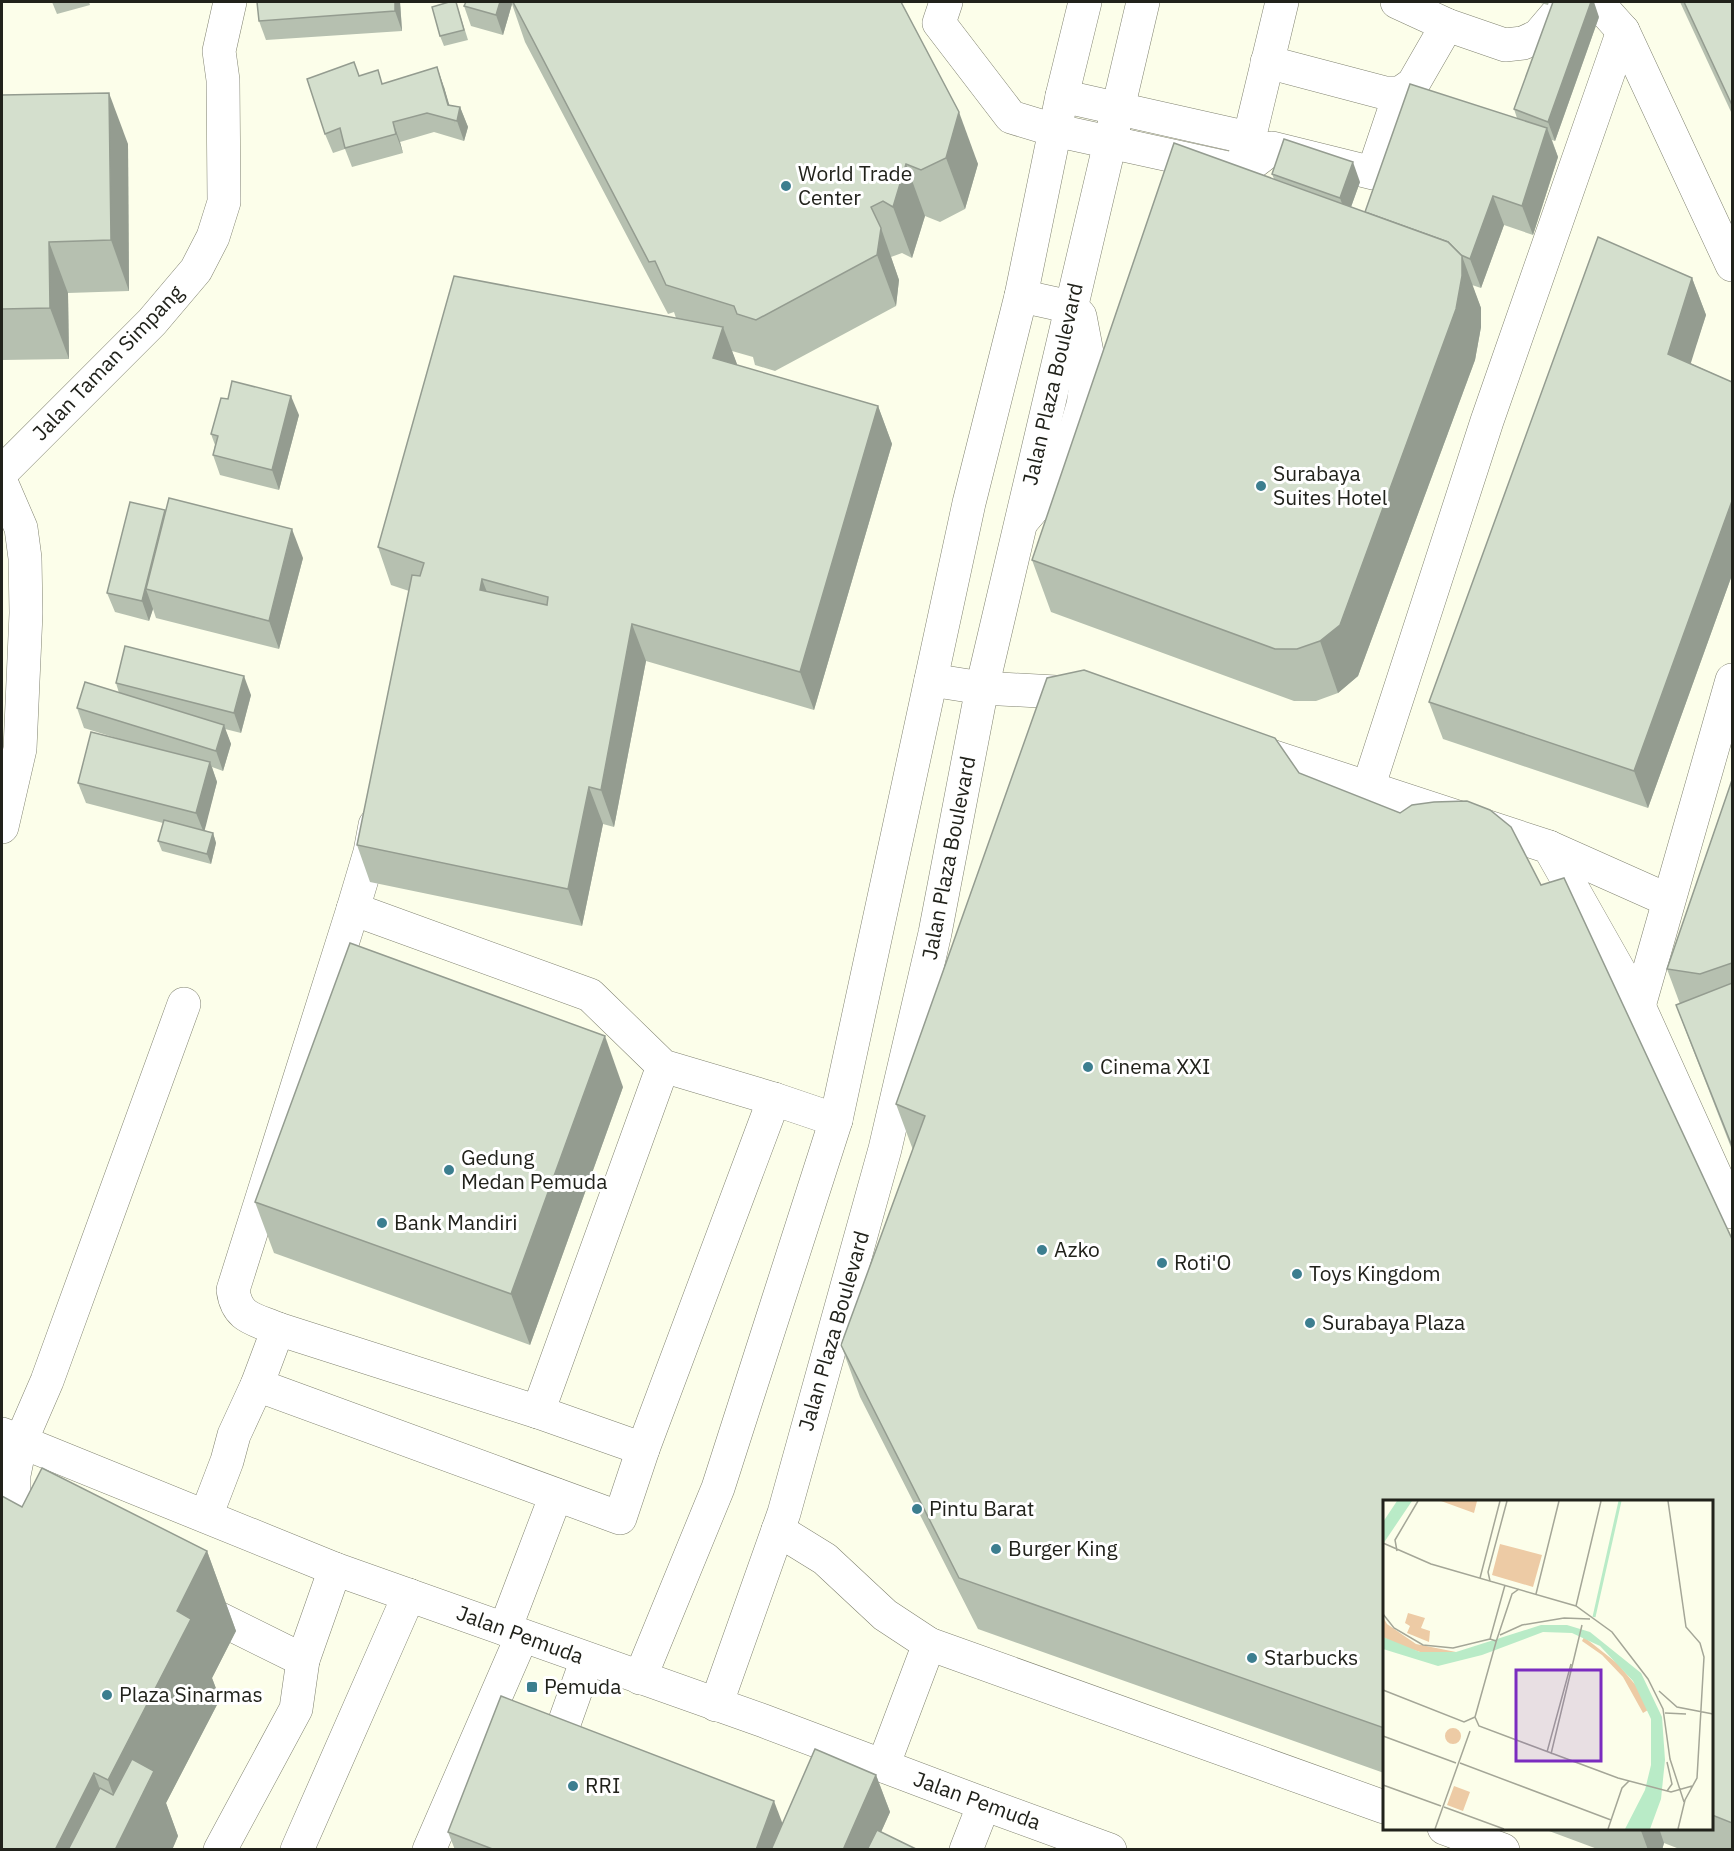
<svg xmlns="http://www.w3.org/2000/svg" width="1734" height="1851" font-family="'IBM Plex Sans',sans-serif">
<rect width="100%" height="100%" fill="#fcfeea"/>
<g fill="none" stroke-linecap="round" stroke-linejoin="round">
<defs>
<g id="minor">
<polyline points="946,2 939,23 1011,117 1054,130 1242,171 1272,148 1373,173 1400,93"/>
<polyline points="1397,2 1447,25 1505,45 1523,43 1538,36 1567,2"/>
<polyline points="1597,2 1623,31 1732,265"/>
<polyline points="1267,62 1385,93 1400,93 1413,84 1447,25"/>
<polyline points="1062,96 1249,138"/>
<polyline points="1244,160 1282,2"/>
<polyline points="1021,296 1071,307 1080,316 1089,363 1083,405 1063,473 1024,519"/>
<polyline points="2,472 152,322 196,270 213,237 224,202 223,80 219,51 230,2"/>
<polyline points="2,484 21,528 25,558 26,613 20,749 2,827"/>
<polyline points="931,680 982,688 1074,693 1087,696"/>
<polyline points="1250,749 1549,847 1639,1006 1732,1212"/>
<polyline points="1368,788 1487,421 1623,31"/>
<path d="M375 825 370 852 353 909 233 1290C237 1319 255 1319 278 1329L538 1412 663 1066"/>
<polyline points="1549,847 1668,900"/>
<polyline points="353,909 590,995 663,1066 774,1099 836,1120"/>
<polyline points="1639,1006 1732,680"/>
<polyline points="278,1329 257,1385 620,1518 643,1449 774,1099"/>
<polyline points="538,1412 643,1449"/>
<polyline points="206,1516 227,1461 234,1435 257,1385"/>
<polyline points="778,1530 825,1559 885,1615 929,1644 1384,1807"/>
<polyline points="44,1535 29,1528 21,1517 14,1492 14,1475 21,1441 47,1381 184,1004"/>
<polyline points="194,1606 303,1660 335,1569"/>
<polyline points="505,1629 556,1495"/>
<polyline points="640,1678 718,1488 836,1120 969,503 1021,296 1062,96 1085,2"/>
<polyline points="716,1705 784,1513 885,1149 935,933 982,688 1143,2"/>
<path d="M581 1750C572 1747 560 1746 560 1735L587 1659"/>
<polyline points="883,1766 929,1644"/>
<polyline points="1444,1828 1503,1850"/>
<polyline points="220,1850 296,1709 303,1660"/>
<polyline points="297,1850 409,1595"/>
<polyline points="429,1850 522,1636"/>
<polyline points="966,1850 984,1804"/>
</g>
<polyline id="major" points="2,1434 335,1569 764,1721 984,1804 1110,1850"/>
</defs>
<use href="#minor" stroke="#818371" stroke-width="34"/>
<use href="#major" stroke="#818371" stroke-width="34"/>
<use href="#minor" stroke="#fff" stroke-width="33"/>
<use href="#major" stroke="#fff" stroke-width="33"/>
</g>
<g fill="#b6c0b0">
<polygon points="52,2 89,2 90,5 57,14"/>
<polygon points="257,2 400,2 402,31 266,40 259,21"/>
<polygon points="456,2 468,40 444,46 440,36"/>
<polygon points="466,2 901,2 978,164 965,209 940,222 925,216 912,258 902,253 891,257 899,280 896,306 775,371 755,365 753,357 732,351 737,365 878,406 892,444 814,710 646,661 614,827 603,824 582,926 370,882 357,845 409,591 391,585 378,547 676,318 674,312 668,314 525,42 512,4 503,35 471,26 464,6"/>
<polygon points="1537,2 1549,2 1548,5"/>
<polygon points="1680,2 1732,2 1732,114"/>
<polygon points="1599,17 1555,141 1552,140 1558,157 1533,235 1504,225 1481,288 1472,285 1481,308 1481,327 1475,360 1358,676 1338,693 1316,701 1294,701 1051,612 1032,560 1274,179 1272,174 1360,182 1351,207 1365,212 1517,118 1514,109"/>
<polygon points="359,75 383,83 444,87 449,105 460,107 468,127 464,141 434,132 400,142 403,153 352,167 345,149 333,153 325,134"/>
<polygon points="2,95 128,144 129,291 68,293 69,359 2,360"/>
<polygon points="1692,278 1706,315 1690,363 1732,382 1732,575 1648,808 1443,739 1429,702"/>
<polygon points="299,415 279,490 220,475 213,455 215,445 211,434"/>
<polygon points="303,558 279,649 156,618 153,609 149,621 115,612 107,593"/>
<polygon points="116,683 251,695 241,733 225,729 231,744 223,771 212,767 217,782 204,830 213,833 216,843 211,864 162,851 158,841 163,823 86,803 78,783 126,741 84,728 77,708 119,693"/>
<polygon points="1299,773 1541,885 1732,1239 1732,1850 1682,1850 1664,1843 1662,1850 1600,1850 1541,1828 1712,1828 1712,1502 1384,1502 1384,1773 978,1629 860,1397 841,1345 913,1150 896,1104"/>
<polygon points="1732,780 1732,1150 1690,1042 1676,1005 1680,1004 1667,969"/>
<polygon points="623,1087 530,1345 274,1253 255,1202"/>
<polygon points="22,1507 207,1551 236,1631 212,1678 220,1699 166,1803 178,1836 172,1850 2,1850"/>
<polygon points="876,1775 890,1812 881,1832 918,1850 455,1850 448,1832 783,1823"/>
</g>
<g fill="#949c90">
<polygon points="395,2 400,2 402,31 395,11"/>
<polygon points="500,2 511,2 512,4 503,35 496,15"/>
<polygon points="1591,2 1594,2 1599,17 1555,141 1548,122"/>
<polygon points="437,67 444,87 455,124 448,105"/>
<polygon points="109,93 128,144 129,291 111,240"/>
<polygon points="460,107 468,127 464,141 457,121"/>
<polygon points="959,112 978,164 965,209 946,158"/>
<polygon points="393,122 400,142 403,153 396,134"/>
<polygon points="1547,128 1558,157 1533,235 1522,206"/>
<polygon points="1353,162 1360,182 1347,218 1340,198"/>
<polygon points="906,164 925,216 912,258 893,207"/>
<polygon points="1493,196 1504,225 1481,288 1470,259"/>
<polygon points="881,228 899,280 896,306 877,255"/>
<polygon points="49,242 68,293 69,359 50,308"/>
<polygon points="1462,256 1481,308 1481,327 1475,360 1358,676 1338,693 1320,641"/>
<polygon points="1692,278 1706,315 1682,391 1668,354"/>
<polygon points="723,327 737,364 726,395 713,358"/>
<polygon points="291,396 299,415 279,490 272,470"/>
<polygon points="878,406 892,444 814,710 800,672"/>
<polygon points="1732,501 1732,575 1648,808 1634,771"/>
<polygon points="165,510 146,589 153,609 149,621 142,601"/>
<polygon points="292,529 303,558 279,649 269,621"/>
<polygon points="482,579 496,616 480,590"/>
<polygon points="632,624 646,661 614,827 601,790"/>
<polygon points="244,676 251,695 241,733 234,713"/>
<polygon points="224,725 231,744 223,771 216,751"/>
<polygon points="210,762 217,782 204,833 196,813"/>
<polygon points="589,787 603,824 582,926 568,889"/>
<polygon points="213,833 216,843 211,864 207,854"/>
<polygon points="605,1036 623,1087 530,1345 511,1294"/>
<polygon points="207,1551 236,1631 212,1678 220,1699 166,1803 178,1836 172,1850 55,1850 94,1773 119,1841 125,1828 108,1780 177,1611"/>
<polygon points="876,1775 890,1812 873,1850 843,1850"/>
<polygon points="774,1801 788,1838 784,1850 756,1850"/>
<polygon points="1640,1828 1659,1828 1664,1843 1662,1850 1648,1850"/>
</g>
<g fill="#d4dfcd" stroke="#949c90" stroke-width="1.5" fill-rule="evenodd">
<polygon points="257,2 395,2 395,11 259,21"/>
<polygon points="449,2 456,2 464,30 440,36 432,7"/>
<polygon points="466,2 500,2 496,15 464,6"/>
<polygon points="513,2 901,2 959,112 946,158 921,170 906,164 893,207 883,201 871,207 881,228 877,255 756,320 737,314 734,306 666,285 655,261 649,262"/>
<polygon points="1553,2 1591,2 1548,122 1514,109"/>
<polygon points="1684,2 1732,2 1732,105"/>
<polygon points="354,62 359,76 378,70 382,84 437,67 448,105 460,107 457,121 427,113 393,122 396,134 345,148 340,128 325,134 307,79"/>
<polygon points="1410,84 1547,128 1522,206 1493,196 1470,259 1461,255 1448,242 1365,212"/>
<polygon points="109,93 111,240 49,242 50,308 2,309 2,95"/>
<polygon points="1284,139 1353,162 1340,198 1272,174"/>
<polygon points="1174,143 1448,242 1462,256 1462,276 1456,309 1340,625 1320,641 1297,649 1275,649 1032,560"/>
<polygon points="1598,237 1692,278 1668,354 1732,382 1732,501 1634,771 1429,702"/>
<path d="M454 276 723 327 713 358 878 406 800 672 632 624 601 790 589 787 568 889 357 845 412 575 420 576 424 563 378 547ZM482 579 548 597 547 605 480 590Z"/>
<polygon points="232,381 291,396 272,470 213,455 218,436 211,434 221,398 228,399"/>
<polygon points="169,498 292,529 269,621 146,589"/>
<polygon points="130,502 165,510 142,601 107,593"/>
<polygon points="125,646 244,676 234,713 116,683"/>
<polygon points="1084,670 1275,738 1299,773 1400,813 1412,805 1434,802 1467,801 1490,810 1511,827 1541,885 1564,878 1732,1239 1732,1823 1712,1815 1712,1502 1384,1502 1384,1728 959,1578 841,1345 925,1116 896,1104 1047,678"/>
<polygon points="85,682 224,725 216,751 77,708"/>
<polygon points="91,732 210,762 196,813 78,783"/>
<polygon points="1732,780 1732,963 1700,974 1667,969"/>
<polygon points="164,820 213,833 207,854 158,841"/>
<polygon points="350,943 605,1036 511,1294 255,1202"/>
<polygon points="1732,983 1732,1146 1676,1005"/>
<polygon points="42,1468 207,1551 177,1611 191,1619 108,1780 94,1773 55,1850 2,1850 2,1496 22,1507"/>
<polygon points="501,1696 774,1801 756,1850 495,1850 448,1832"/>
<polygon points="815,1749 876,1775 843,1850 771,1850"/>
<polygon points="132,1759 154,1771 115,1850 68,1850 100,1788 113,1795"/>
<polygon points="877,1830 918,1850 867,1850"/>
</g>
<g fill="#3c7e8f" stroke="#fff" stroke-width="2">
<circle cx="786" cy="186" r="6"/>
<circle cx="1261" cy="486" r="6"/>
<circle cx="1088" cy="1067" r="6"/>
<circle cx="449" cy="1170" r="6"/>
<circle cx="382" cy="1223" r="6"/>
<circle cx="1042" cy="1250" r="6"/>
<circle cx="1162" cy="1263" r="6"/>
<circle cx="1297" cy="1274" r="6"/>
<circle cx="1310" cy="1323" r="6"/>
<circle cx="917" cy="1509" r="6"/>
<circle cx="996" cy="1549" r="6"/>
<circle cx="1252" cy="1658" r="6"/>
<rect x="526" y="1681" width="12" height="12" rx="3"/>
<circle cx="107" cy="1695" r="6"/>
<circle cx="573" cy="1786" r="6"/>
</g>
<g text-anchor="middle" stroke-width="6" stroke-linejoin="round" paint-order="stroke">
<g font-size="21" fill="#21221b" stroke="#fff" text-anchor="start">
<text x="798" y="181">World Trade<tspan x="798" dy="24">Center</tspan></text>
<text x="1273" y="481">Surabaya<tspan x="1273" dy="24">Suites Hotel</tspan></text>
<text x="1100" y="1074">Cinema XXI</text>
<text x="461" y="1165">Gedung<tspan x="461" dy="24">Medan Pemuda</tspan></text>
<text x="394" y="1230">Bank Mandiri</text>
<text x="1054" y="1257">Azko</text>
<text x="1174" y="1270">Roti'O</text>
<text x="1309" y="1281">Toys Kingdom</text>
<text x="1322" y="1330">Surabaya Plaza</text>
<text x="929" y="1516">Pintu Barat</text>
<text x="1008" y="1556">Burger King</text>
<text x="1264" y="1665">Starbucks</text>
<text x="544" y="1694">Pemuda</text>
<text x="119" y="1702">Plaza Sinarmas</text>
<text x="585" y="1793">RRI</text>
</g>
<g font-size="21" fill="#21221b" stroke="#fff">
<text transform="translate(108 363) rotate(-46)" y="7">Jalan Taman Simpang</text>
<text transform="translate(1053 384) rotate(-77)" y="7">Jalan Plaza Boulevard</text>
<text transform="translate(949 858) rotate(-79)" y="7">Jalan Plaza Boulevard</text>
<text transform="translate(834 1331) rotate(-74)" y="7">Jalan Plaza Boulevard</text>
<text transform="translate(520 1635) rotate(20)" y="7">Jalan Pemuda</text>
<text transform="translate(977 1801) rotate(20)" y="7">Jalan Pemuda</text>
</g>
</g>
<g transform="translate(1383 1500)">
<rect width="330" height="330" fill="#fcfeea"/>
<path d="M58 1H94L91 13ZM117 44 159 55 150 87 109 75ZM25 113 42 118 38 128 47 131 46 142 24 133 27 126 22 123ZM0 117 4 124 33 144 73 152H37L15 145 0 137ZM201 137 235 164 255 188 265 210 260 213 240 177 219 155 199 141ZM62 236a8 8 0 1 1 16 0a8 8 0 1 1-16 0ZM71 286 87 292 80 311 64 305Z" fill="#edcba5"/>
<path d="M14 1H29L0 44V22ZM158 125H184L207 132 258 173 279 217 282 260 278 299 267 329H242L262 290 268 265V219L250 181 217 146 189 133 160 132 99 155 55 166 0 149V137L37 152H73Z" fill="#b9ebc7"/>
<path fill="none" stroke="#b9ebc7" stroke-width="3" d="M0 32 21 1M211 117 237 1"/>
<path fill="none" stroke="#a4a697" stroke-width="1.5" d="M285 1 303 127 317 143 321 157 314 278 302 300 295 329M0 43 48 64 193 106 229 132 265 179 280 209 287 259 301 302M14 51 12 40 35 1M97 78 117 1M107 81 105 72 124 1M153 94 176 1M193 106 218 1M0 114 11 128 40 145 70 148 107 139M181 118 207 119M117 135 139 125 181 118M113 141 107 139 122 85M0 190 81 222 92 217M276 191 294 207 330 214M282 213 303 214M92 217 96 226 235 278 288 292 309 286M92 217 113 142 129 94 136 89M0 236 73 263M164 252 188 164M168 254 199 125M77 263 228 320M0 285 58 306M284 291 289 284 284 262M61 307 121 329M52 329 87 231M225 329 239 288 246 281"/>
<path fill="#7b2cbf" fill-opacity="0.15" stroke="#7b2cbf" stroke-width="3" d="M133 170H218V261H133Z"/>
<rect width="330" height="330" fill="none" stroke="#21221b" stroke-width="3"/>
</g>
<rect width="1734" height="1851" fill="none" stroke="#21221b" stroke-width="6"/>
</svg>
